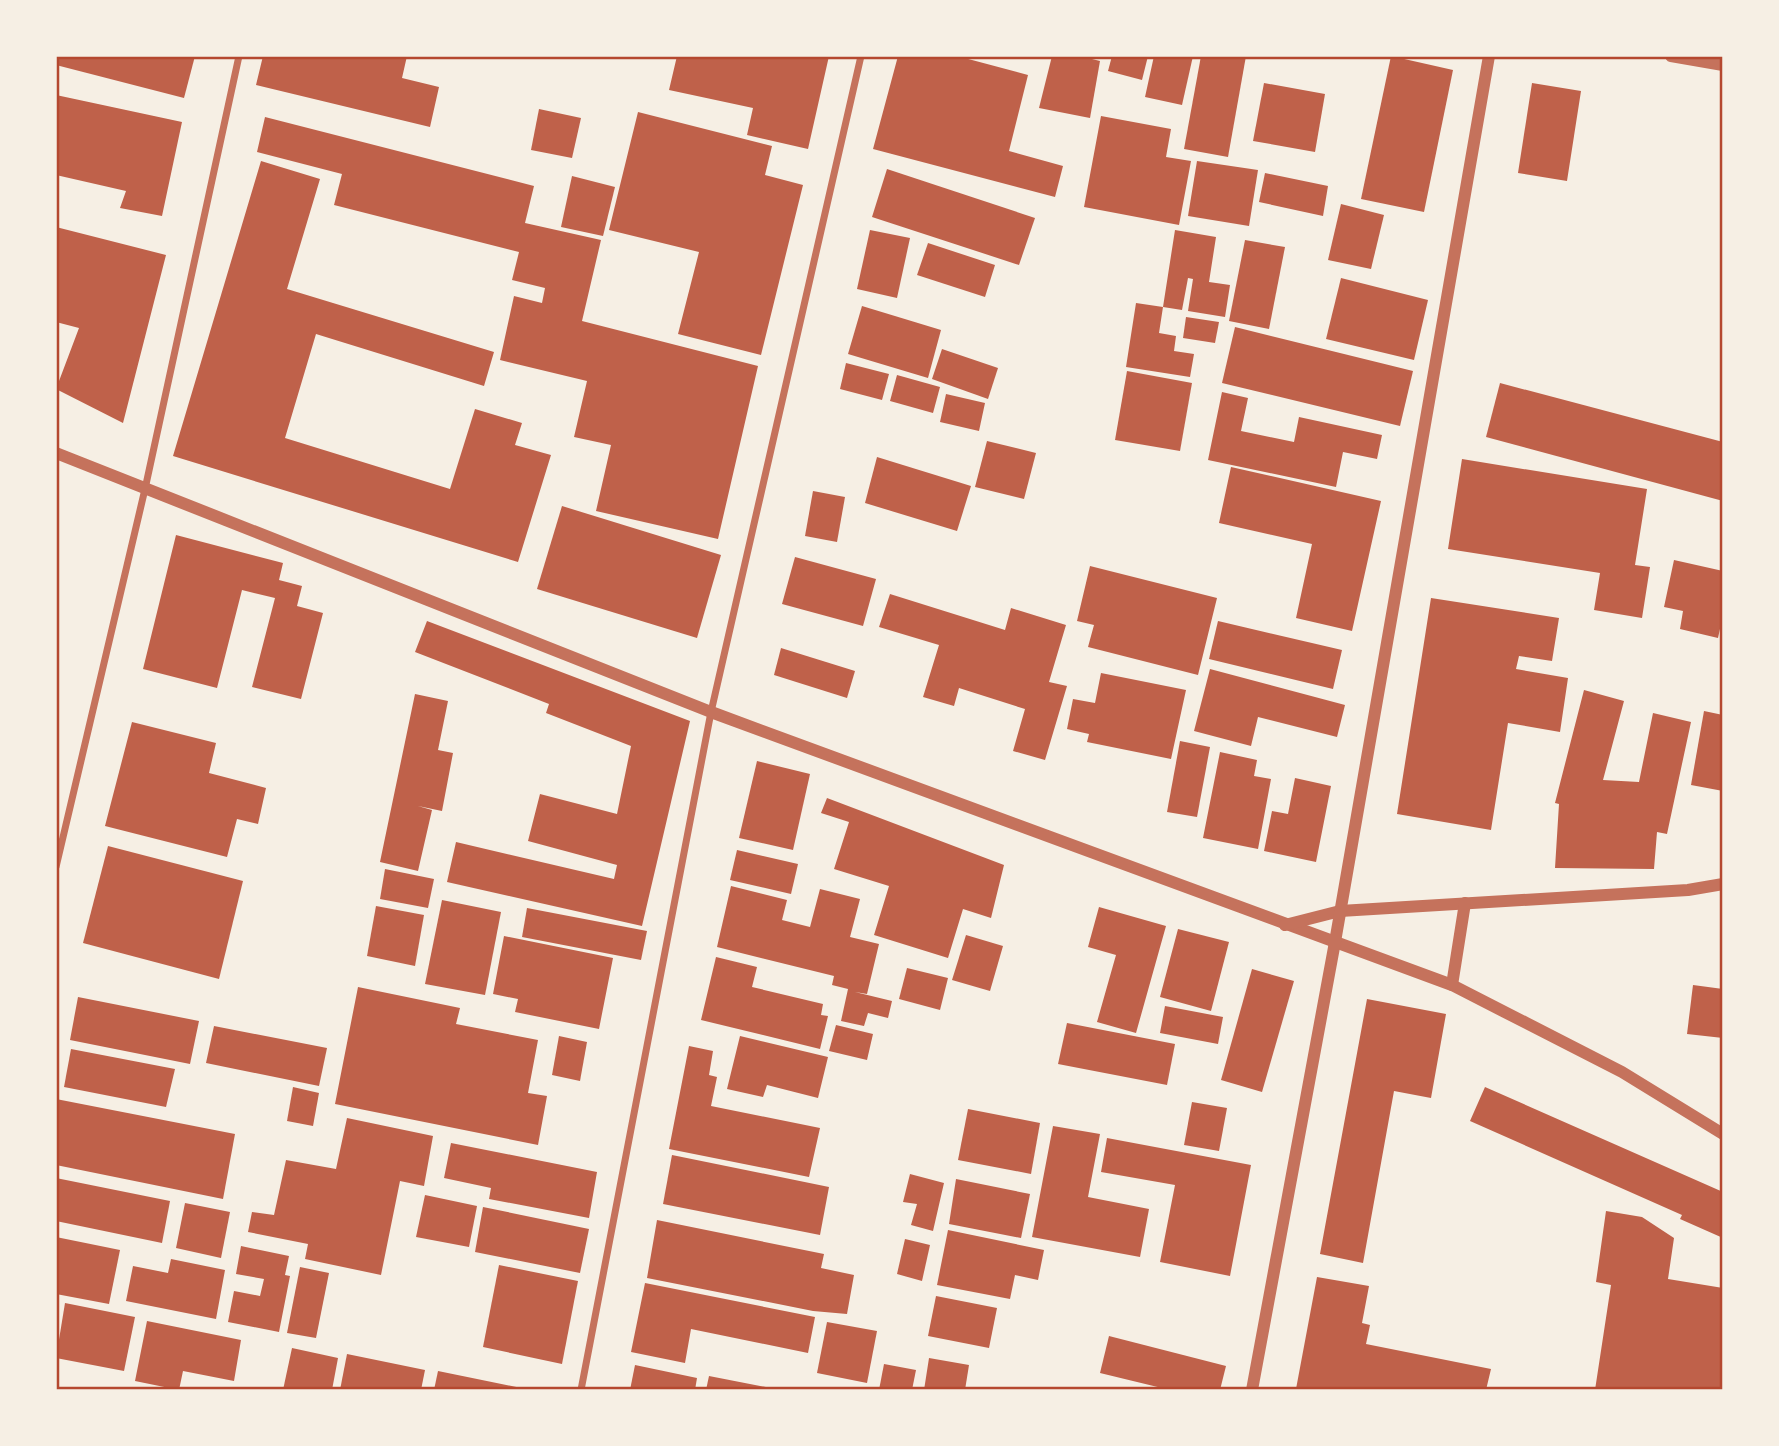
<svg xmlns="http://www.w3.org/2000/svg" width="1779" height="1446" font-family="'Alegreya Sans',sans-serif">
<rect width="100%" height="100%" fill="#f6efe4"/>
<g fill="#bf614a">
<polygon points="56,56 195,56 184,98 56,65"/>
<polygon points="263,56 407,56 402,78 439,87 430,127 256,85"/>
<polygon points="677,56 829,56 808,149 747,135 753,108 669,90"/>
<polygon points="898,56 957,56 1028,75 1009,151 1063,166 1055,197 873,149"/>
<polygon points="1052,56 1080,56 1100,61 1090,118 1039,108"/>
<polygon points="1112,56 1148,56 1142,80 1108,71"/>
<polygon points="1154,56 1193,56 1182,105 1145,97"/>
<polygon points="1201,56 1246,56 1228,157 1184,149"/>
<polygon points="1391,56 1453,70 1424,212 1361,199"/>
<polygon points="1264,83 1325,94 1315,152 1253,141"/>
<polygon points="1532,83 1581,91 1567,181 1518,173"/>
<polygon points="56,95 182,122 162,216 120,208 126,191 56,175"/>
<polygon points="539,109 581,118 572,158 531,150"/>
<polygon points="638,112 772,146 765,175 803,185 761,355 678,334 699,252 609,230"/>
<polygon points="1101,116 1171,129 1166,157 1191,161 1179,225 1084,207"/>
<polygon points="265,117 534,186 525,223 601,240 582,321 758,366 718,539 596,511 611,445 574,437 587,381 500,360 514,296 542,303 545,288 512,280 519,252 334,205 342,174 257,152"/>
<polygon points="261,161 320,179 287,289 494,352 484,386 316,334 285,438 450,489 475,409 522,423 515,445 551,455 518,562 173,456"/>
<polygon points="1197,161 1258,170 1249,226 1188,216"/>
<polygon points="887,169 1035,218 1019,265 872,217"/>
<polygon points="1265,173 1328,186 1323,216 1259,202"/>
<polygon points="572,176 615,187 603,236 561,227"/>
<polygon points="1341,204 1384,215 1371,269 1328,260"/>
<polygon points="56,227 166,255 123,423 56,389 79,328 56,322"/>
<polygon points="870,230 910,238 897,298 857,289"/>
<polygon points="1175,230 1216,237 1209,282 1230,285 1225,317 1188,311 1193,279 1188,278 1182,310 1163,307 1159,333 1176,336 1174,351 1194,354 1190,377 1126,367 1136,303 1163,307"/>
<polygon points="1245,240 1285,247 1269,329 1229,321"/>
<polygon points="928,243 995,265 985,297 917,275"/>
<polygon points="1341,278 1428,300 1414,360 1326,339"/>
<polygon points="862,306 941,330 928,378 848,354"/>
<polygon points="1186,317 1219,322 1215,343 1183,338"/>
<polygon points="1235,327 1413,371 1400,426 1222,383"/>
<polygon points="942,349 998,368 988,399 932,379"/>
<polygon points="846,363 889,374 882,400 840,389"/>
<polygon points="1127,371 1192,383 1180,451 1115,440"/>
<polygon points="897,375 940,387 933,413 890,401"/>
<polygon points="1500,383 1723,442 1723,501 1486,437"/>
<polygon points="1222,392 1248,398 1241,431 1294,442 1299,417 1382,435 1377,459 1343,452 1336,487 1208,460"/>
<polygon points="946,394 985,403 979,431 940,422"/>
<polygon points="987,441 1036,453 1024,499 975,487"/>
<polygon points="877,457 971,486 957,531 865,503"/>
<polygon points="1462,459 1647,489 1635,565 1650,567 1642,618 1594,610 1600,573 1448,549"/>
<polygon points="1231,467 1381,501 1352,631 1296,618 1312,544 1219,523"/>
<polygon points="813,491 845,497 837,542 805,536"/>
<polygon points="562,506 721,555 697,638 537,589"/>
<polygon points="176,535 283,563 279,580 302,586 297,606 323,613 301,699 252,687 275,598 242,590 217,688 143,669"/>
<polygon points="795,557 876,579 863,626 782,604"/>
<polygon points="1674,560 1723,571 1723,615 1718,638 1680,629 1683,611 1664,607"/>
<polygon points="1090,566 1217,598 1198,675 1088,647 1094,625 1077,621"/>
<polygon points="890,594 1005,630 1011,608 1066,625 1049,682 1067,686 1045,760 1013,751 1025,709 959,688 954,706 923,697 939,645 879,627"/>
<polygon points="1431,598 1559,618 1552,661 1519,656 1516,669 1568,678 1560,732 1508,723 1491,830 1397,814"/>
<polygon points="427,621 690,721 642,926 447,882 456,842 614,879 617,865 528,841 540,794 617,814 631,746 546,713 549,704 415,652"/>
<polygon points="1218,621 1342,650 1333,689 1209,659"/>
<polygon points="781,648 855,671 847,698 774,675"/>
<polygon points="1210,669 1345,705 1337,737 1258,717 1251,746 1194,731"/>
<polygon points="1101,673 1186,690 1171,759 1087,742 1089,734 1067,729 1073,699 1095,703"/>
<polygon points="1584,690 1624,701 1603,780 1639,782 1653,713 1691,722 1667,834 1657,832 1654,869 1555,868 1559,804 1555,803"/>
<polygon points="415,694 448,701 438,750 453,753 442,811 418,806 432,810 418,871 380,862"/>
<polygon points="1704,711 1723,715 1723,791 1691,785"/>
<polygon points="132,722 216,743 209,773 266,788 258,824 237,819 227,857 105,826"/>
<polygon points="1180,741 1210,747 1197,817 1167,812"/>
<polygon points="1220,752 1257,760 1254,776 1271,779 1258,849 1203,838"/>
<polygon points="757,761 810,774 793,850 739,838"/>
<polygon points="1295,778 1331,786 1316,862 1264,851 1272,811 1288,814"/>
<polygon points="827,798 1004,865 991,918 963,909 948,958 874,935 889,886 834,869 849,822 821,813"/>
<polygon points="108,846 243,881 219,979 83,943"/>
<polygon points="737,850 798,864 791,894 730,880"/>
<polygon points="385,869 434,879 428,908 380,899"/>
<polygon points="731,886 787,900 782,920 810,927 820,889 860,899 850,937 879,944 867,994 855,992 892,1001 888,1018 868,1013 864,1026 841,1021 848,989 832,985 834,976 717,947"/>
<polygon points="442,900 501,912 485,995 425,984"/>
<polygon points="376,906 424,915 415,966 367,956"/>
<polygon points="1099,907 1166,926 1136,1033 1097,1022 1116,955 1088,947"/>
<polygon points="527,908 647,931 641,960 522,937"/>
<polygon points="1178,929 1229,942 1211,1011 1160,997"/>
<polygon points="966,935 1003,946 990,991 952,980"/>
<polygon points="504,936 613,958 599,1029 515,1012 518,999 493,994"/>
<polygon points="716,957 757,967 752,987 823,1004 821,1015 828,1016 820,1049 701,1020"/>
<polygon points="907,968 948,978 940,1010 899,999"/>
<polygon points="1252,969 1294,981 1262,1092 1221,1080"/>
<polygon points="1693,985 1723,989 1723,1038 1687,1034"/>
<polygon points="358,987 460,1008 456,1024 538,1040 528,1093 547,1096 538,1145 335,1104"/>
<polygon points="78,997 199,1021 190,1064 70,1040"/>
<polygon points="1367,999 1446,1014 1431,1098 1394,1091 1363,1263 1320,1254"/>
<polygon points="1165,1006 1223,1017 1218,1044 1160,1033"/>
<polygon points="1067,1023 1175,1044 1167,1085 1058,1064"/>
<polygon points="836,1025 873,1034 867,1060 829,1051"/>
<polygon points="214,1026 327,1048 319,1086 206,1063"/>
<polygon points="559,1036 587,1042 580,1081 552,1075"/>
<polygon points="740,1036 828,1057 818,1098 767,1085 763,1097 727,1089"/>
<polygon points="689,1046 713,1051 709,1075 717,1077 711,1106 820,1128 809,1177 669,1149"/>
<polygon points="71,1049 175,1069 166,1107 64,1087"/>
<polygon points="293,1087 319,1093 313,1126 287,1121"/>
<polygon points="1485,1087 1723,1192 1723,1238 1680,1219 1682,1215 1470,1121"/>
<polygon points="56,1099 235,1134 223,1199 56,1165"/>
<polygon points="1192,1102 1227,1108 1219,1151 1184,1145"/>
<polygon points="968,1109 1040,1123 1031,1174 958,1160"/>
<polygon points="347,1118 433,1136 424,1186 400,1181 381,1275 305,1259 308,1244 248,1232 252,1212 274,1215 286,1160 336,1169"/>
<polygon points="1053,1126 1100,1134 1088,1197 1149,1209 1140,1257 1032,1237"/>
<polygon points="1107,1138 1251,1165 1230,1276 1160,1262 1175,1185 1101,1172"/>
<polygon points="451,1143 597,1172 589,1218 489,1199 491,1188 444,1178"/>
<polygon points="672,1155 829,1187 820,1235 663,1204"/>
<polygon points="910,1174 944,1183 933,1231 911,1225 917,1204 903,1202"/>
<polygon points="56,1178 170,1201 162,1243 56,1221"/>
<polygon points="956,1179 1030,1194 1021,1238 949,1224"/>
<polygon points="425,1195 477,1206 469,1247 416,1237"/>
<polygon points="185,1203 230,1212 221,1258 176,1248"/>
<polygon points="483,1207 589,1229 580,1273 475,1252"/>
<polygon points="1606,1211 1642,1217 1674,1238 1668,1279 1723,1288 1723,1390 1595,1390 1611,1285 1596,1282"/>
<polygon points="657,1220 824,1254 821,1268 854,1275 847,1314 813,1311 647,1278"/>
<polygon points="948,1230 1044,1250 1038,1280 1015,1275 1010,1299 937,1285"/>
<polygon points="56,1237 120,1250 109,1304 56,1294"/>
<polygon points="905,1239 930,1245 922,1281 897,1274"/>
<polygon points="241,1246 289,1256 285,1275 290,1276 279,1332 228,1322 234,1291 260,1296 264,1279 236,1274"/>
<polygon points="171,1259 225,1270 216,1319 126,1301 133,1266 168,1273"/>
<polygon points="499,1265 578,1281 562,1364 483,1347"/>
<polygon points="300,1267 329,1273 316,1338 287,1333"/>
<polygon points="1317,1277 1369,1286 1362,1323 1370,1325 1366,1344 1491,1369 1486,1390 1296,1389"/>
<polygon points="645,1283 815,1317 808,1353 691,1329 685,1363 631,1352"/>
<polygon points="936,1296 997,1308 989,1348 928,1336"/>
<polygon points="65,1303 135,1317 124,1371 56,1358"/>
<polygon points="147,1321 241,1340 234,1381 183,1371 179,1390 135,1381"/>
<polygon points="827,1322 877,1331 867,1383 817,1373"/>
<polygon points="1109,1336 1226,1366 1220,1390 1170,1390 1100,1373"/>
<polygon points="292,1348 338,1358 332,1390 283,1390"/>
<polygon points="347,1354 425,1370 421,1390 340,1390"/>
<polygon points="929,1358 969,1365 965,1390 924,1390"/>
<polygon points="884,1364 916,1370 912,1390 879,1390"/>
<polygon points="635,1365 697,1378 695,1390 630,1390"/>
<polygon points="438,1371 526,1389 526,1390 434,1390"/>
<polygon points="709,1376 776,1389 776,1390 706,1390"/>
</g>
<g fill="none" stroke-linecap="round" stroke-linejoin="round">
<g stroke="#c5725c" stroke-width="7">
<polyline points="56,867 145,489 239,56"/>
<polyline points="581,1390 711,712 861,56"/>
</g>
<g stroke="#c5725c" stroke-width="12">
<polyline points="1671,56 1723,65"/>
<polyline points="56,453 711,712 1452,985 1622,1072 1723,1134"/>
<polyline points="1285,925 1340,911 1688,890 1723,884"/>
<polyline points="1452,985 1465,903"/>
<polyline points="1252,1390 1335,942 1489,56"/>
</g>
</g>
<rect width="1779" height="1446" fill="none" stroke="#f6efe4" stroke-width="116"/>
<rect x="58" y="58" width="1663" height="1330" fill="none" stroke="#b5482f" stroke-width="2.5"/>
</svg>
